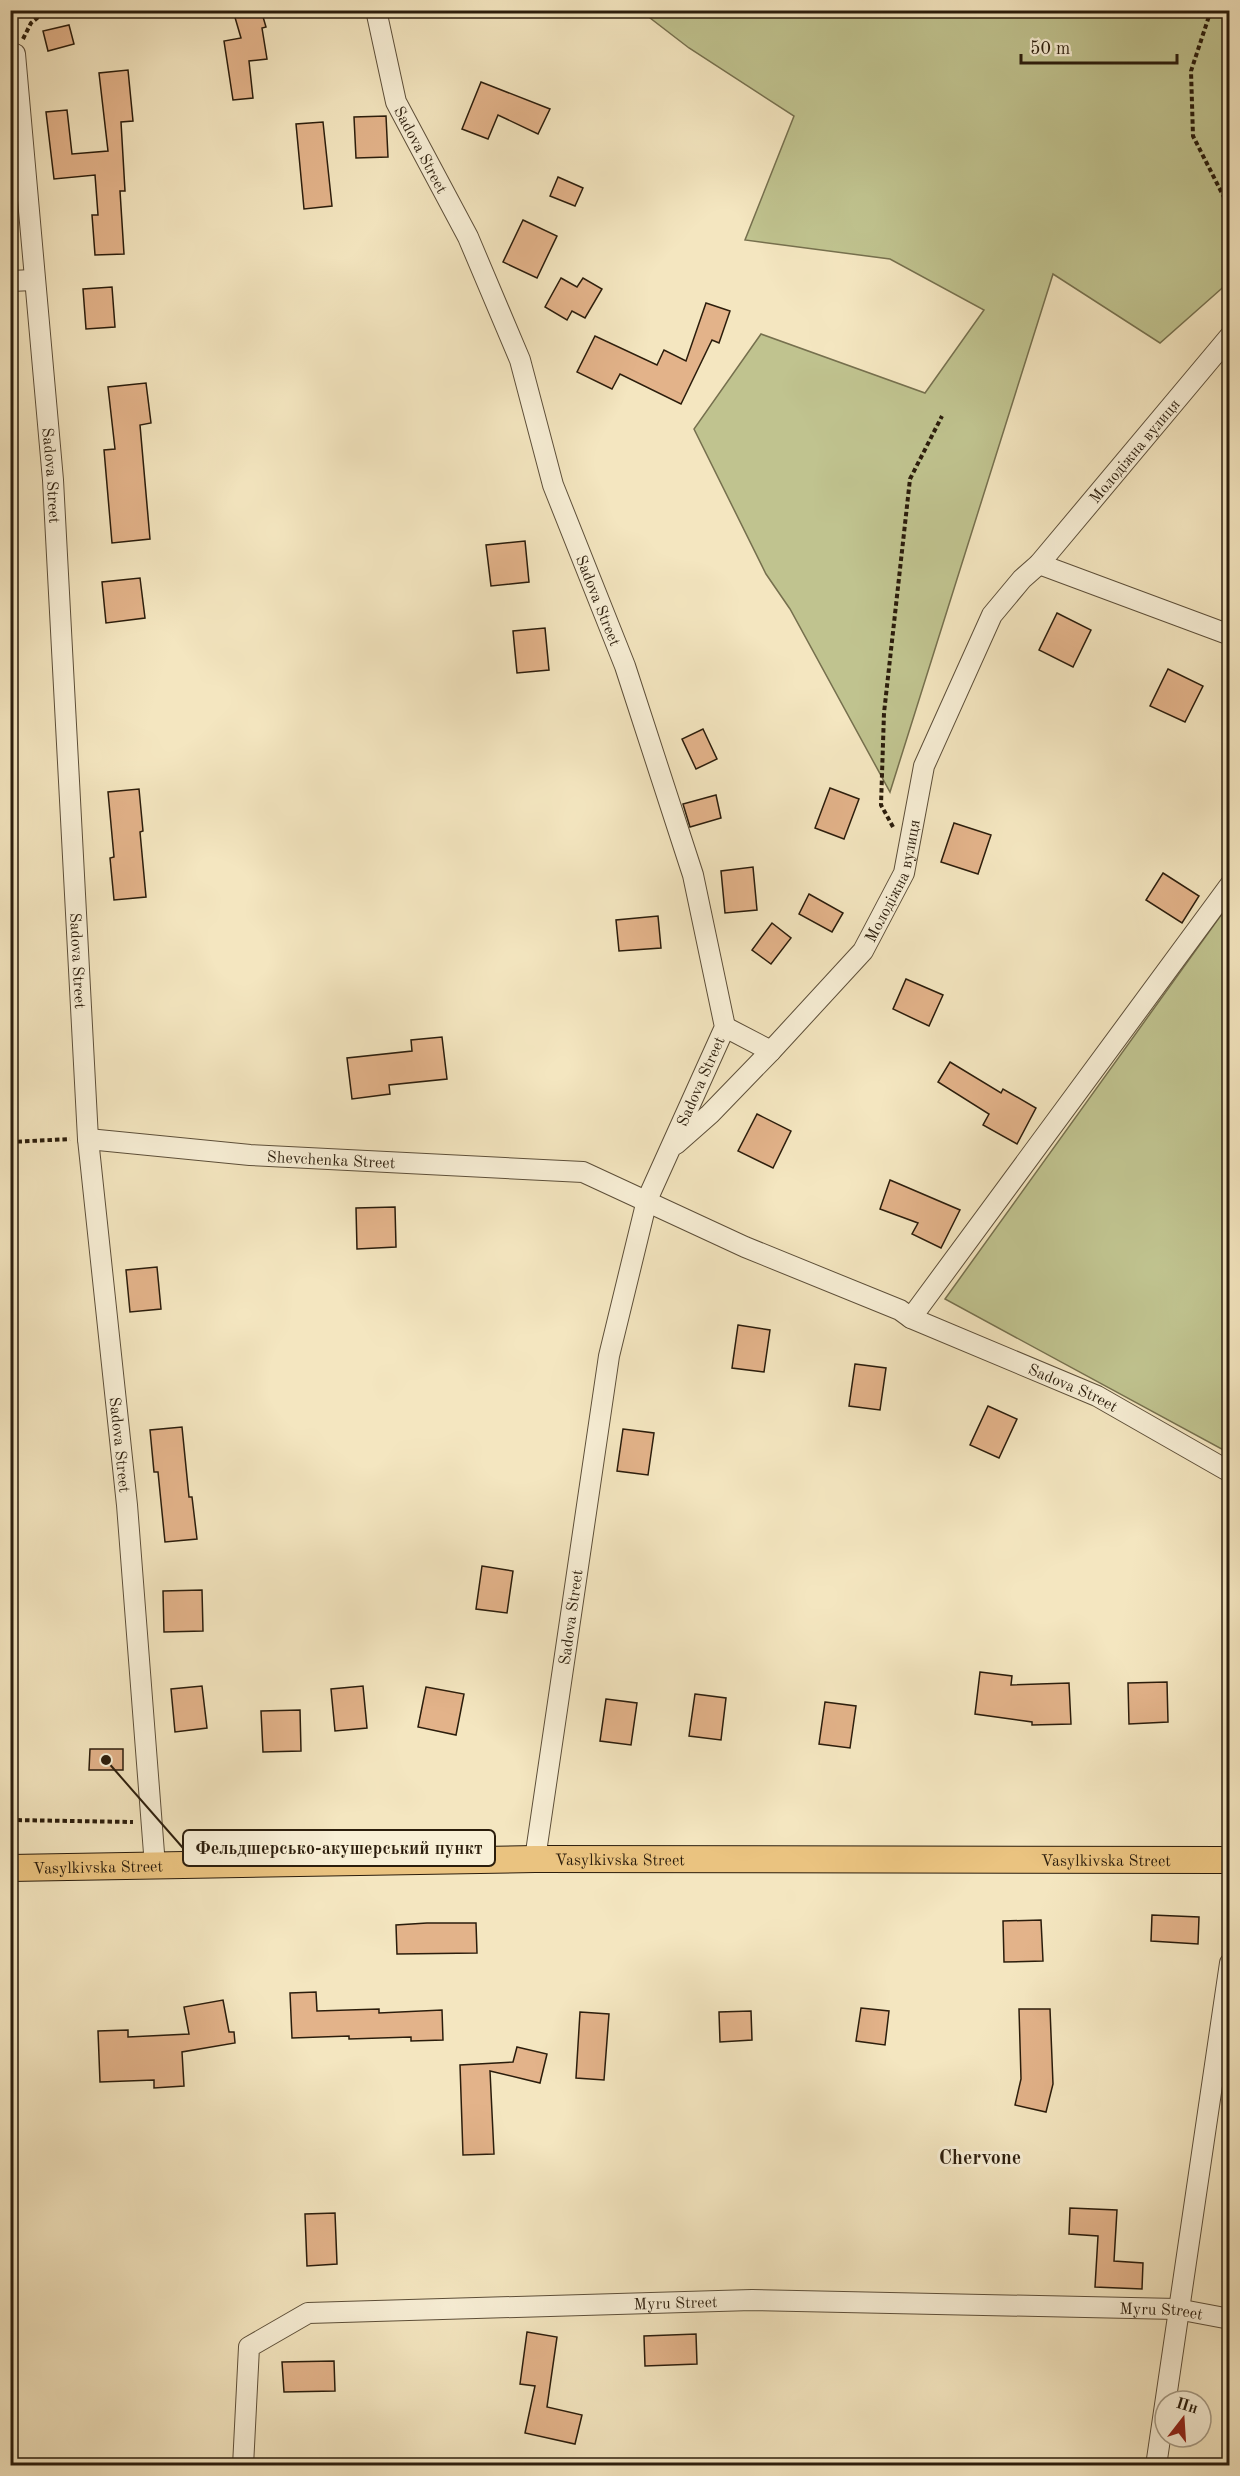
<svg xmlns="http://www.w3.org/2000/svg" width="1240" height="2476" font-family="'Old Standard TT',serif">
<rect width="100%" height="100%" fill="#f4e6c0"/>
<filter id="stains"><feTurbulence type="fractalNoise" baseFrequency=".00333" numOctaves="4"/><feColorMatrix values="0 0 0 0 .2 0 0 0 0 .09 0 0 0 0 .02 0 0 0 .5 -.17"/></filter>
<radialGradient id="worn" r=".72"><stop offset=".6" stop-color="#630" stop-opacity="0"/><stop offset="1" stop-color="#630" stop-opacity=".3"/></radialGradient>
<g fill="#c0c38f" stroke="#76704e" stroke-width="1.5">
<polygon points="641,11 1229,11 1229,282 1160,343 1053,274 890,792 790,609 766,574 694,429 761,334 925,393 984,310 890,259 745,240 794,116 689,48"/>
<polygon points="1229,904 1229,1453 945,1299"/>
</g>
<g fill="#e3b38a" stroke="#2b1d0c" stroke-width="1.5">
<polygon points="248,10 261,10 266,27 262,28 267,59 249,61 253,98 233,100 224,41 241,38 234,14"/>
<polygon points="69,25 74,44 48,51 43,31"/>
<polygon points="128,70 133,121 121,122 125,191 120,191 124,254 95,255 92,215 98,215 95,175 54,179 46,112 67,110 72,154 108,151 99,73"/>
<polygon points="481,82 550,109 538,134 498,115 488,139 462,129"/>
<polygon points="386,116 388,157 356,158 354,117"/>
<polygon points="323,122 332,206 304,209 296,124"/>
<polygon points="558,177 583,188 575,206 550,196"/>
<polygon points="523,220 557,236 537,278 503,262"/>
<polygon points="561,278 577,287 583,278 602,289 585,318 572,311 567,320 545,307"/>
<polygon points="112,287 115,327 86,329 83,289"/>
<polygon points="706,303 730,311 719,343 712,340 681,404 620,374 612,389 577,372 595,336 657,365 664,350 686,361"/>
<polygon points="146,383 151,423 140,425 150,539 112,543 104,450 115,449 108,387"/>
<polygon points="525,541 529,582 491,586 486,545"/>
<polygon points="140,578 145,618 106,623 102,582"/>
<polygon points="1057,613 1091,630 1073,667 1039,650"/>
<polygon points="545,628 549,670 517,673 513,631"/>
<polygon points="1168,669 1203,686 1185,722 1150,706"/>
<polygon points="703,729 717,759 696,769 682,739"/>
<polygon points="830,788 859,799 844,839 815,828"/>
<polygon points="139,789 143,831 140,832 146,897 114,900 110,858 114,857 108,792"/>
<polygon points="716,795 721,818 690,827 683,804"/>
<polygon points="954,823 991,835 978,874 941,862"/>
<polygon points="753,867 757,910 725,913 721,871"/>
<polygon points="1163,873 1199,896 1182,923 1146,900"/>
<polygon points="809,894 843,913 832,932 799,914"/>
<polygon points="658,916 661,948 619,951 616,920"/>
<polygon points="772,923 791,938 771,964 752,950"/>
<polygon points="906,979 943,995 929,1026 893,1009"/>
<polygon points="442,1037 447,1079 389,1085 390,1094 352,1099 347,1058 412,1051 411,1040"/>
<polygon points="950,1062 1001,1093 1003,1089 1036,1108 1017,1144 983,1125 989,1114 938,1082"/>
<polygon points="757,1114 791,1131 773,1168 738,1151"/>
<polygon points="890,1180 960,1210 941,1248 912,1234 918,1223 880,1209"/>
<polygon points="395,1207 396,1247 357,1249 356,1208"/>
<polygon points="157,1267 161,1309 130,1312 126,1270"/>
<polygon points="738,1325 770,1330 764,1372 732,1368"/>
<polygon points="855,1364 886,1368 880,1410 849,1406"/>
<polygon points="988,1406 1017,1419 999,1458 970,1445"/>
<polygon points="182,1427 189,1497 192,1497 197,1539 165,1542 158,1472 154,1472 150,1430"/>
<polygon points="623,1429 654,1433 648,1475 617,1471"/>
<polygon points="482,1566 513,1571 507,1613 476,1609"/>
<polygon points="202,1590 203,1631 164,1632 163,1591"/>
<polygon points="980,1672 1012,1676 1011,1685 1069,1683 1071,1724 1032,1725 1032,1722 975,1714"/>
<polygon points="1167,1682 1168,1722 1129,1724 1128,1683"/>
<polygon points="202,1686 207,1728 175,1732 171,1689"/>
<polygon points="363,1686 367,1728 335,1731 331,1689"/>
<polygon points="426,1687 464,1694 456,1735 418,1727"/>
<polygon points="695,1694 726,1698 721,1740 689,1736"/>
<polygon points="606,1699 637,1703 631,1745 600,1741"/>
<polygon points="825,1702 856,1706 850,1748 819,1744"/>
<polygon points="300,1710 301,1751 263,1752 261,1711"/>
<polygon points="90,1749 123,1749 123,1770 89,1770"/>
<polygon points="1152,1915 1199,1917 1198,1944 1151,1941"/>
<polygon points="1041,1920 1043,1961 1004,1962 1003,1921"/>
<polygon points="427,1923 476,1923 477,1953 397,1954 396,1925"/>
<polygon points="316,1992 317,2011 379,2009 379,2013 442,2010 443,2040 411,2041 411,2037 349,2039 349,2036 292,2038 290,1993"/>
<polygon points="223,2000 229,2032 234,2032 235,2043 182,2052 184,2086 154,2088 154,2080 100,2082 98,2031 128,2030 128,2037 189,2034 184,2007"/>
<polygon points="861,2008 889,2011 885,2045 856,2041"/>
<polygon points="1019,2009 1050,2009 1053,2084 1046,2112 1015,2105 1021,2079"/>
<polygon points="751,2011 752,2040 720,2042 719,2012"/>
<polygon points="580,2012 609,2014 604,2080 576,2078"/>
<polygon points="517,2047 547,2054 540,2083 490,2071 494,2154 463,2155 460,2065 513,2062"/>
<polygon points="1070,2208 1117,2210 1114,2261 1143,2263 1142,2289 1095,2287 1098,2236 1069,2234"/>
<polygon points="335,2213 337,2264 307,2266 305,2214"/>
<polygon points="527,2332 557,2337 547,2407 582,2415 575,2444 525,2433 535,2386 520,2384"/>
<polygon points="696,2334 697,2364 645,2366 644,2336"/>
<polygon points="334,2361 335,2391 284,2392 282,2362"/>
</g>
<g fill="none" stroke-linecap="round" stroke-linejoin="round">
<defs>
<g id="minor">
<path id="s1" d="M376 10 396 102 468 237 520 360 553 485 625 666 693 875 725 1027 647 1200 609 1356 535 1859"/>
<path id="s2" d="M15 54 53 480 88 1139 127 1505 155 1866"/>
<polyline points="10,281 34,280"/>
<polyline points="1039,564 1230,635"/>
<polyline points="725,1027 771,1051"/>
<path id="s3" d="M88 1139 250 1155 583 1172 745 1247 900 1310 911 1318 1097 1396 1230 1472"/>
<path id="s4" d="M676 1144 710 1114 771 1051 863 951 904 873 924 766 992 615 1022 579 1039 564 1230 336"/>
<polyline points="911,1318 1230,885"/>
<path id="s5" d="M243 2466 249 2347 308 2313 752 2300 1177 2309 1230 2319"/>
<polyline points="1156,2466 1230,1963"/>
</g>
<g id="major">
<path id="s6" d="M10 1868 535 1859 1230 1860"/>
</g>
</defs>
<use href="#minor" stroke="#5d4f39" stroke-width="22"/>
<use href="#major" stroke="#2b1d0c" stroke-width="28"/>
<g stroke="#2b1d0c" stroke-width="4" stroke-dasharray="4.5 3" stroke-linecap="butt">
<polyline points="1211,10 1191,71 1193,136 1230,209"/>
<polyline points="23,39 31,23 47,10"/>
<polyline points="893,827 881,805 884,713 910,479 942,416"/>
<polyline points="10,1142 70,1139"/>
<polyline points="10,1820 133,1822"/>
</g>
<use href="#minor" stroke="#f8efd6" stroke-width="20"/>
<use href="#major" stroke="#eac380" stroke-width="26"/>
</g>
<g text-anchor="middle" stroke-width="6" stroke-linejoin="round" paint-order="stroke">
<g font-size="16" fill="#2b1d0c" stroke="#f8efd6">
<text dy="6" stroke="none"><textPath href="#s1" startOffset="148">Sadova Street</textPath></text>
<text dy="6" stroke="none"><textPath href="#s4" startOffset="849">Молодіжна вулиця</textPath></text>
<text dy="6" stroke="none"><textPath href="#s2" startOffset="423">Sadova Street</textPath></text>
<text dy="6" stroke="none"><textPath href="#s1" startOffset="634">Sadova Street</textPath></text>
<text dy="6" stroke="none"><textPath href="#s4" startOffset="346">Молодіжна вулиця</textPath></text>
<text dy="6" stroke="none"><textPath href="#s2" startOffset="909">Sadova Street</textPath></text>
<text transform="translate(700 1081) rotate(-66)" y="6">Sadova Street</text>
<text dy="6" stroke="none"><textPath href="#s3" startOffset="244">Shevchenka Street</textPath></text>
<text dy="6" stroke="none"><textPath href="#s3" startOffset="1032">Sadova Street</textPath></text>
<text dy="6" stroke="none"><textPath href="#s2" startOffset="1395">Sadova Street</textPath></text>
<text transform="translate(570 1617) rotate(-82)" y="6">Sadova Street</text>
<text dy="6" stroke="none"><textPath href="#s6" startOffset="610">Vasylkivska Street</textPath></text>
<text dy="6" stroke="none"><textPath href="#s6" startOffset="1096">Vasylkivska Street</textPath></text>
<text dy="6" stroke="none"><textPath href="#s6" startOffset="88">Vasylkivska Street</textPath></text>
<text dy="6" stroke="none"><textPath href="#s5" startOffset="555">Myru Street</textPath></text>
<text dy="6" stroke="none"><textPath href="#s5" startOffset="1041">Myru Street</textPath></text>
</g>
<g font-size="20" font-weight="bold" fill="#2b1d0c" stroke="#f8efd6">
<text x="980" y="2164">Chervone</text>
</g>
</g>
<path fill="none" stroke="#2b1d0c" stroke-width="2" d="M106 1760L183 1848"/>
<circle fill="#2b1d0c" stroke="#f8efd6" stroke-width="2" cx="106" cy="1760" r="6"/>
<rect fill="#f8efd6" stroke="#2b1d0c" stroke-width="2" x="183" y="1830" width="312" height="36" rx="6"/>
<g font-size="18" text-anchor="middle" font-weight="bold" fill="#2b1d0c">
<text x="339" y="1854">Фельдшерсько-акушерський пункт</text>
</g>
<rect width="1240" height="2476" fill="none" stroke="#f4e6c0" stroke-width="36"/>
<rect x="12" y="12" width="1216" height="2452" fill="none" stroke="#2b1d0c" stroke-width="3"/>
<rect x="18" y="18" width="1204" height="2440" fill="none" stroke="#2b1d0c" stroke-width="1.5"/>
<g transform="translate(1183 2419) rotate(17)"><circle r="28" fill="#f8efd6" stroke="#a69b85" stroke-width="1.5"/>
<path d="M0-4.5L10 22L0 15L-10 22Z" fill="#8f2418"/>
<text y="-9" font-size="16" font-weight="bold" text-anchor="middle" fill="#2b1d0c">Пн</text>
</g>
<path d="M1021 54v9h156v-9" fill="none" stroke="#2b1d0c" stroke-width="3"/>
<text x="1030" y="54" font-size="18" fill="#2b1d0c" stroke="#f8efd6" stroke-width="4.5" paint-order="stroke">50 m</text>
<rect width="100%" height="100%" filter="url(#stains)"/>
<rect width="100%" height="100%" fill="url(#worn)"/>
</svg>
